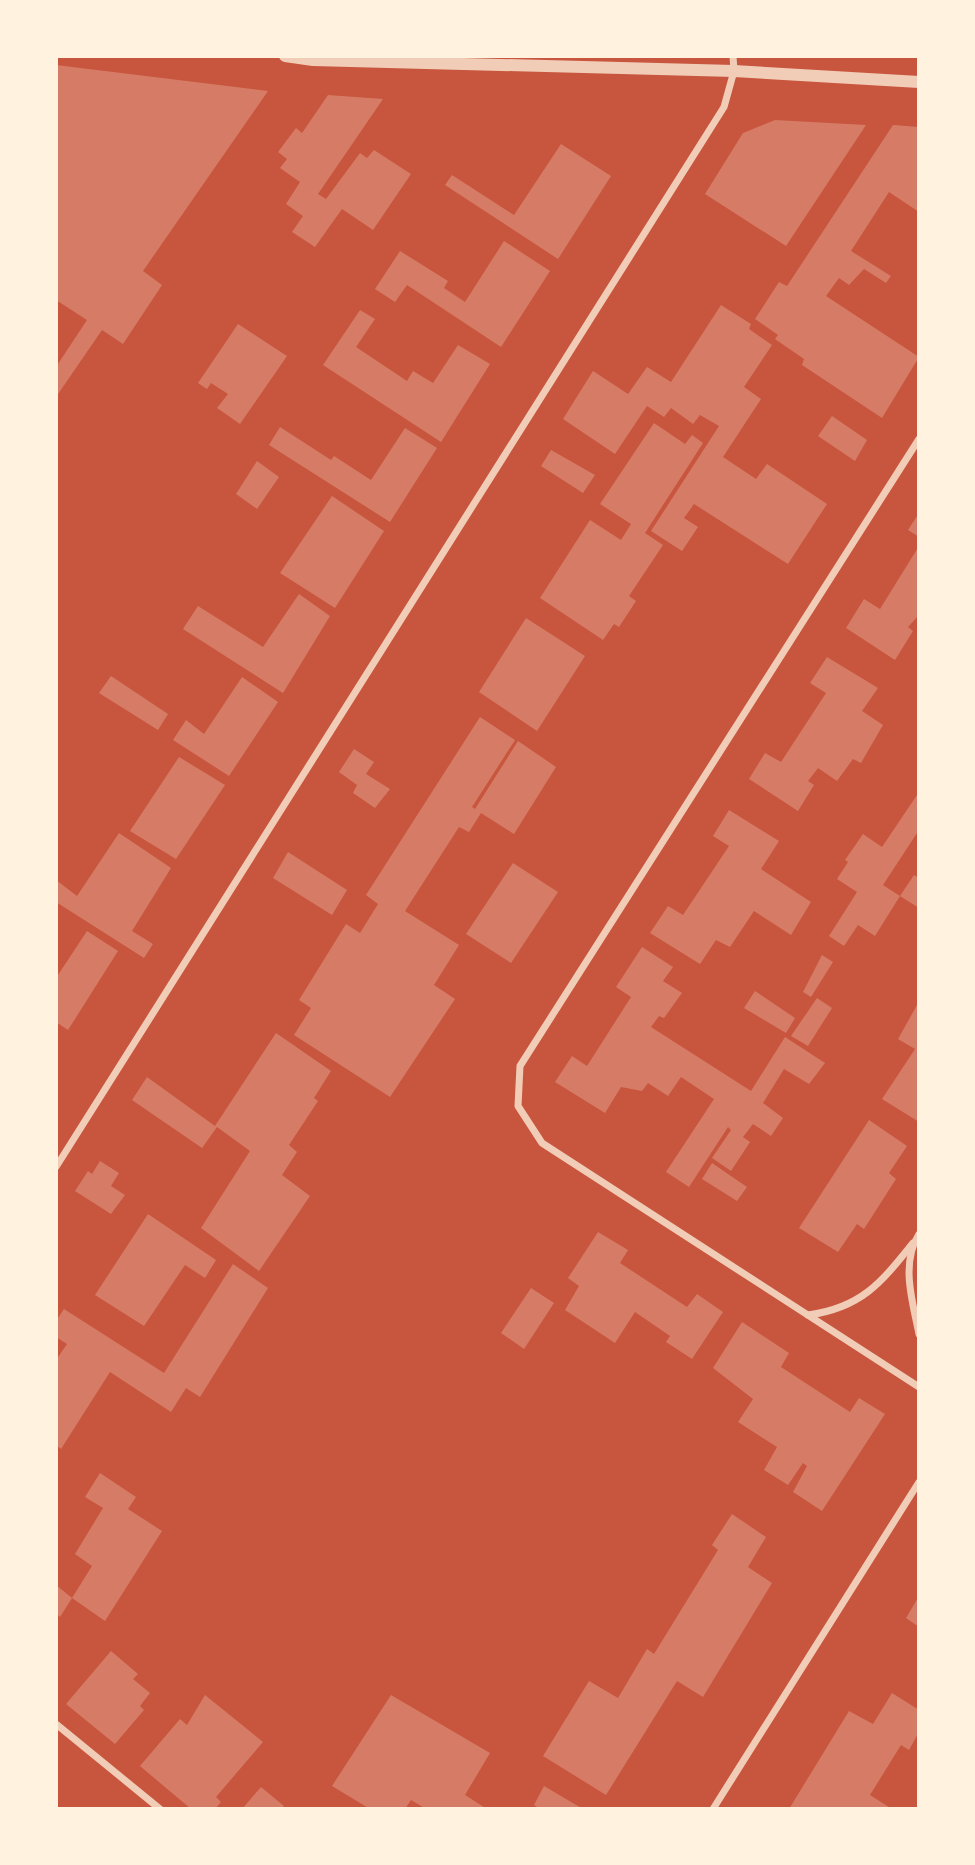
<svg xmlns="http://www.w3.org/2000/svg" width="975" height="1865" font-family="Lato,sans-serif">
<rect width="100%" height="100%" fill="#c8553d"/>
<g fill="#d67c66">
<polygon points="56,65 268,91 143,271 162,285 123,344 102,330 56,397 56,367 87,320 56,300"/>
<polygon points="328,95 383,99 318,194 326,199 360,153 367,158 374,150 411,174 373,230 342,209 315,247 292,232 303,216 286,204 300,182 280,168 287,159 278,152 296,128 302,133"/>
<polygon points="775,120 866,125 786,246 705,194 743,133"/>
<polygon points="893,125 919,127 919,212 889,192 851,251 891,276 886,283 864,269 849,285 839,278 826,296 919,357 882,418 802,365 804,359 775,339 778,335 755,319 779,282 787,286"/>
<polygon points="561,144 611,176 558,259 445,185 452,175 514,215"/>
<polygon points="504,241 550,271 501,347 407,285 395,302 375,289 400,251 448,281 444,288 465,302"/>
<polygon points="721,305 751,324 749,329 772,345 744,387 761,399 723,457 756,479 767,464 827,504 788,564 694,504 684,518 698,527 682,551 651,531 719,426 700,415 693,424 671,408 664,417 647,406 615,454 563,419 593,371 628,394 647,367 671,382"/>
<polygon points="360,310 375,319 356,347 407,381 413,371 433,383 458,345 490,364 441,442 323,365"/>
<polygon points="238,324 287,356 240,424 217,408 228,394 211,383 207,389 198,383"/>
<polygon points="832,416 867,440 855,461 818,436"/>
<polygon points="654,423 685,444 692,435 703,443 645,533 663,545 629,596 636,601 619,627 614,624 603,640 540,598 590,520 621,540 631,524 600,504"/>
<polygon points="280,427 331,460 334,456 371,480 405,428 437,448 390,522 269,445"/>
<polygon points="551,450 595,475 583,493 541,466"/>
<polygon points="257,461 279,477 257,509 236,494"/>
<polygon points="332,496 384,531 335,608 280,573"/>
<polygon points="919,513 919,537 908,530"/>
<polygon points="919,546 919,615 908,627 913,631 895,660 846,628 864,599 880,609"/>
<polygon points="299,594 330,616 283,693 183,629 198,606 263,647"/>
<polygon points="526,618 585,656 537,731 479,692"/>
<polygon points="827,657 878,688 862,711 883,725 861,763 853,759 837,781 818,768 808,781 814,785 798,811 749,779 765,753 781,762 826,693 810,683"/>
<polygon points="111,676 168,714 158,730 99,693"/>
<polygon points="242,677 278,702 229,776 173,740 186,720 204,734"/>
<polygon points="480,717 515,740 472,807 475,809 518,741 556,767 514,834 481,813 469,832 459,827 405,911 459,945 434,985 455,999 390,1097 294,1035 311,1008 299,1000 346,924 360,933 378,904 366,895"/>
<polygon points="354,749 374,762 366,774 390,789 375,808 353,793 357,785 339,772"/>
<polygon points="179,757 225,785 176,859 130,831"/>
<polygon points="919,792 919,830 883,885 900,896 875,936 858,925 844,946 829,936 857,892 837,879 848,862 845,860 863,834 882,847"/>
<polygon points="729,810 779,841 761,869 811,902 791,935 754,911 730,947 716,940 700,964 650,933 668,906 683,915 729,846 713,836"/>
<polygon points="119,833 171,868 132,931 153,944 144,958 56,902 56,880 77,896"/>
<polygon points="288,852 347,890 332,915 273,878"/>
<polygon points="513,863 558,892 511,963 466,934"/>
<polygon points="914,875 919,878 919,908 900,896"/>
<polygon points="87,931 118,951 68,1030 56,1022 56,978"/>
<polygon points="642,947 673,967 663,981 682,993 664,1018 659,1016 651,1027 751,1091 785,1037 825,1063 809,1084 784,1069 763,1103 783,1118 771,1136 753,1124 743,1137 750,1142 731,1171 712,1158 731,1130 728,1127 689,1187 666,1172 714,1099 681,1077 668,1096 648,1083 642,1091 621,1087 605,1113 555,1082 572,1056 587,1066 631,997 616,987"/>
<polygon points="822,955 833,962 811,997 803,992"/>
<polygon points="755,991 795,1018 786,1033 744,1008"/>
<polygon points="817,998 832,1008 808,1046 791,1036"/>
<polygon points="917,1005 919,1006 919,1122 882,1099 915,1049 898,1039"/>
<polygon points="276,1033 331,1071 314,1098 318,1101 289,1145 297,1152 282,1175 310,1196 259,1271 201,1228 250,1151 217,1127 202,1148 132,1100 147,1077 215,1126"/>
<polygon points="869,1120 907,1146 889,1173 896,1179 864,1229 857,1224 838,1252 799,1228"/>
<polygon points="100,1161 119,1173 111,1186 125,1195 111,1214 75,1191 88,1171 92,1174"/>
<polygon points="712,1163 747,1187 737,1201 702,1179"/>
<polygon points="148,1214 216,1260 205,1278 185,1265 144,1326 95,1295"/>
<polygon points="598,1232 628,1250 620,1263 687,1307 697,1294 723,1312 692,1359 666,1342 670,1336 635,1312 615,1343 565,1310 579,1286 568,1278"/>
<polygon points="233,1264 268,1288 200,1397 186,1388 171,1412 110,1372 61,1449 56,1445 56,1360 67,1344 56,1337 56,1321 64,1309 164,1373"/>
<polygon points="531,1288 554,1303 524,1349 501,1333"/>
<polygon points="742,1322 789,1353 781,1367 850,1412 859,1398 885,1414 822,1511 793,1492 807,1466 803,1463 788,1485 764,1470 777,1447 738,1422 753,1399 713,1368"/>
<polygon points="100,1473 136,1497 128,1509 162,1531 105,1621 72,1598 60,1617 56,1613 56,1585 72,1598 92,1566 75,1554 103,1508 85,1497"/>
<polygon points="732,1514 766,1537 748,1567 772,1583 703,1697 677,1681 606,1795 543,1756 589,1681 618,1698 647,1649 654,1654 718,1550 712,1545"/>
<polygon points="919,1596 919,1627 906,1618"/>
<polygon points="111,1651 138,1674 133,1679 150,1693 140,1706 144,1710 115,1744 66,1704"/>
<polygon points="892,1693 919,1710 919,1732 909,1750 901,1745 870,1795 892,1809 789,1809 849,1711 873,1724"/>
<polygon points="205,1695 263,1742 216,1797 221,1802 215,1809 191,1809 140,1766 180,1719 187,1725"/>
<polygon points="391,1695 490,1753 465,1795 487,1809 426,1809 411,1800 405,1809 370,1809 332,1786"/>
<polygon points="544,1786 583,1809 540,1809 534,1805"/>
<polygon points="261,1787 284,1806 281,1809 242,1809"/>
</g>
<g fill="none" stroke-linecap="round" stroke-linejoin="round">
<g stroke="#f1ccb7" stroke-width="7">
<polyline points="919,439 520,1066 518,1106 542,1143 919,1387"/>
<polyline points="56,1167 724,107 734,71 733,56"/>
<path d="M919 1234C900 1264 913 1303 919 1334"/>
<path d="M808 1315C861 1308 881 1283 913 1243"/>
<polyline points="56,1724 160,1809"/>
<polyline points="713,1809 919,1482"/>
</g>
<polyline stroke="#f1ccb7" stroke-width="12" points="285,56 313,60 734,71 919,82"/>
</g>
<rect width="975" height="1865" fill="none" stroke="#fff3e0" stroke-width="116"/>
</svg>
